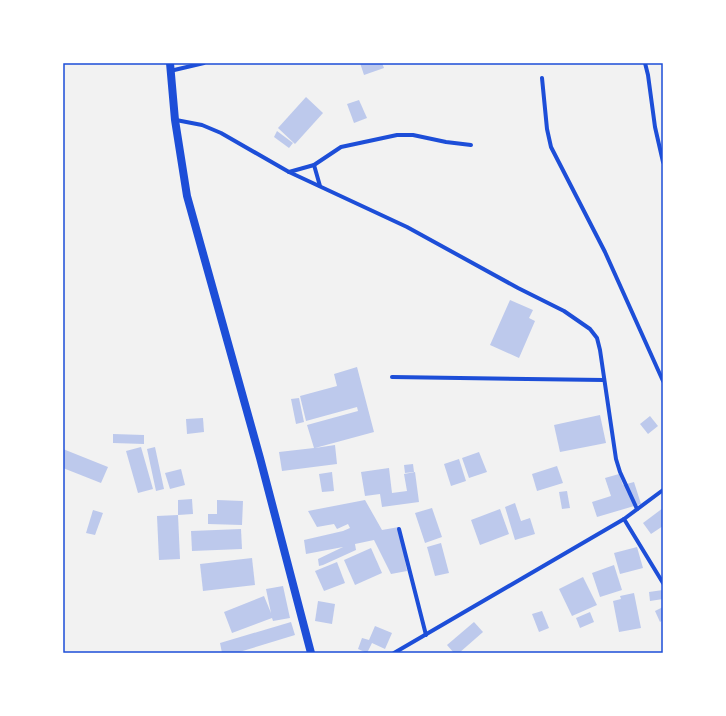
<svg xmlns="http://www.w3.org/2000/svg" width="726" height="716" font-family="Signika,sans-serif">
<rect width="100%" height="100%" fill="#f2f2f2"/>
<g fill="#bdc9ec">
<polygon points="360,63 382,63 384,68 364,75"/>
<polygon points="306,97 323,113 295,144 278,128"/>
<polygon points="359,100 367,118 354,123 347,104"/>
<polygon points="277,131 293,143 289,148 274,137"/>
<polygon points="510,300 533,310 529,318 535,321 519,358 490,345"/>
<polygon points="357,367 374,432 315,448 335,445 337,464 282,471 279,452 314,448 307,425 358,411 357,407 306,421 300,396 337,386 334,374"/>
<polygon points="299,398 304,422 296,424 291,399"/>
<polygon points="600,415 606,443 560,452 554,425"/>
<polygon points="650,416 658,426 648,434 640,424"/>
<polygon points="203,418 204,432 187,434 186,419"/>
<polygon points="113,434 144,435 144,444 113,443"/>
<polygon points="141,447 153,489 138,493 126,451"/>
<polygon points="155,447 164,489 156,491 147,449"/>
<polygon points="63,449 108,467 101,483 63,468"/>
<polygon points="479,452 487,472 469,478 462,458"/>
<polygon points="459,459 466,481 451,486 444,464"/>
<polygon points="413,464 414,472 405,473 404,465"/>
<polygon points="557,466 563,483 537,491 532,474"/>
<polygon points="389,468 392,493 407,491 404,474 415,472 419,502 382,507 380,494 365,496 361,472"/>
<polygon points="181,469 185,485 170,489 165,473"/>
<polygon points="332,472 334,491 322,492 319,474"/>
<polygon points="619,474 623,485 634,482 641,504 597,517 592,502 611,496 605,478"/>
<polygon points="567,491 570,508 562,509 559,492"/>
<polygon points="192,499 193,514 178,515 178,500"/>
<polygon points="217,500 243,501 242,525 208,524 208,514 217,514"/>
<polygon points="365,500 382,530 399,527 407,571 391,574 374,540 355,544 356,550 323,565 319,566 318,559 343,547 306,554 304,540 343,531 350,528 348,524 337,529 334,524 317,527 308,511"/>
<polygon points="515,503 521,521 530,518 535,534 515,540 505,507"/>
<polygon points="432,508 442,537 425,543 415,513"/>
<polygon points="663,508 663,526 651,534 643,523"/>
<polygon points="500,509 509,534 480,545 471,520"/>
<polygon points="93,510 103,513 95,535 86,533"/>
<polygon points="178,515 180,559 159,560 157,516"/>
<polygon points="241,529 242,549 192,551 191,531"/>
<polygon points="441,543 449,573 435,576 427,547"/>
<polygon points="637,547 643,568 620,574 614,553"/>
<polygon points="371,548 382,573 355,585 344,560"/>
<polygon points="252,558 255,585 203,591 200,564"/>
<polygon points="337,562 345,583 324,591 315,571"/>
<polygon points="614,565 622,590 600,597 592,573"/>
<polygon points="583,577 597,605 572,616 559,589"/>
<polygon points="283,586 290,618 273,621 272,618 232,633 224,612 264,596 271,613 266,589"/>
<polygon points="663,590 663,599 650,601 649,592"/>
<polygon points="634,593 641,628 619,632 613,601 621,599 620,596"/>
<polygon points="318,601 335,604 332,624 315,621"/>
<polygon points="663,607 663,620 660,622 655,611"/>
<polygon points="542,611 549,628 539,632 532,614"/>
<polygon points="590,612 594,622 580,628 576,618"/>
<polygon points="291,622 295,635 236,653 222,653 220,643"/>
<polygon points="474,622 483,632 459,653 454,653 447,645"/>
<polygon points="375,626 392,633 385,649 372,643 367,653 358,649 362,638 369,640"/>
</g>
<g fill="none" stroke-linecap="round" stroke-linejoin="round">
<g stroke="#1d4ed8" stroke-width="4">
<polyline points="645,63 648,75 655,127 663,162"/>
<polyline points="170,71 204,63"/>
<polyline points="542,78 547,129 551,147 605,252 663,381"/>
<polyline points="176,120 202,125 221,133 289,172 407,227 518,288 564,311 590,329 597,338 600,350 616,459 620,472 637,509"/>
<polyline points="314,165 320,186"/>
<polyline points="289,172 314,165 341,147 397,135 413,135 446,142 471,145"/>
<polyline points="392,377 604,380"/>
<polyline points="624,519 663,583"/>
<polyline points="399,529 426,635"/>
<polyline points="394,653 624,519 663,490"/>
</g>
<polyline stroke="#1d4ed8" stroke-width="8" points="170,63 175,120 187,196 260,458 311,653"/>
</g>
<rect width="726" height="716" fill="none" stroke="#ffffff" stroke-width="128"/>
<rect x="64" y="64" width="598" height="588" fill="none" stroke="#1d4ed8" stroke-width="1.5"/>
</svg>
